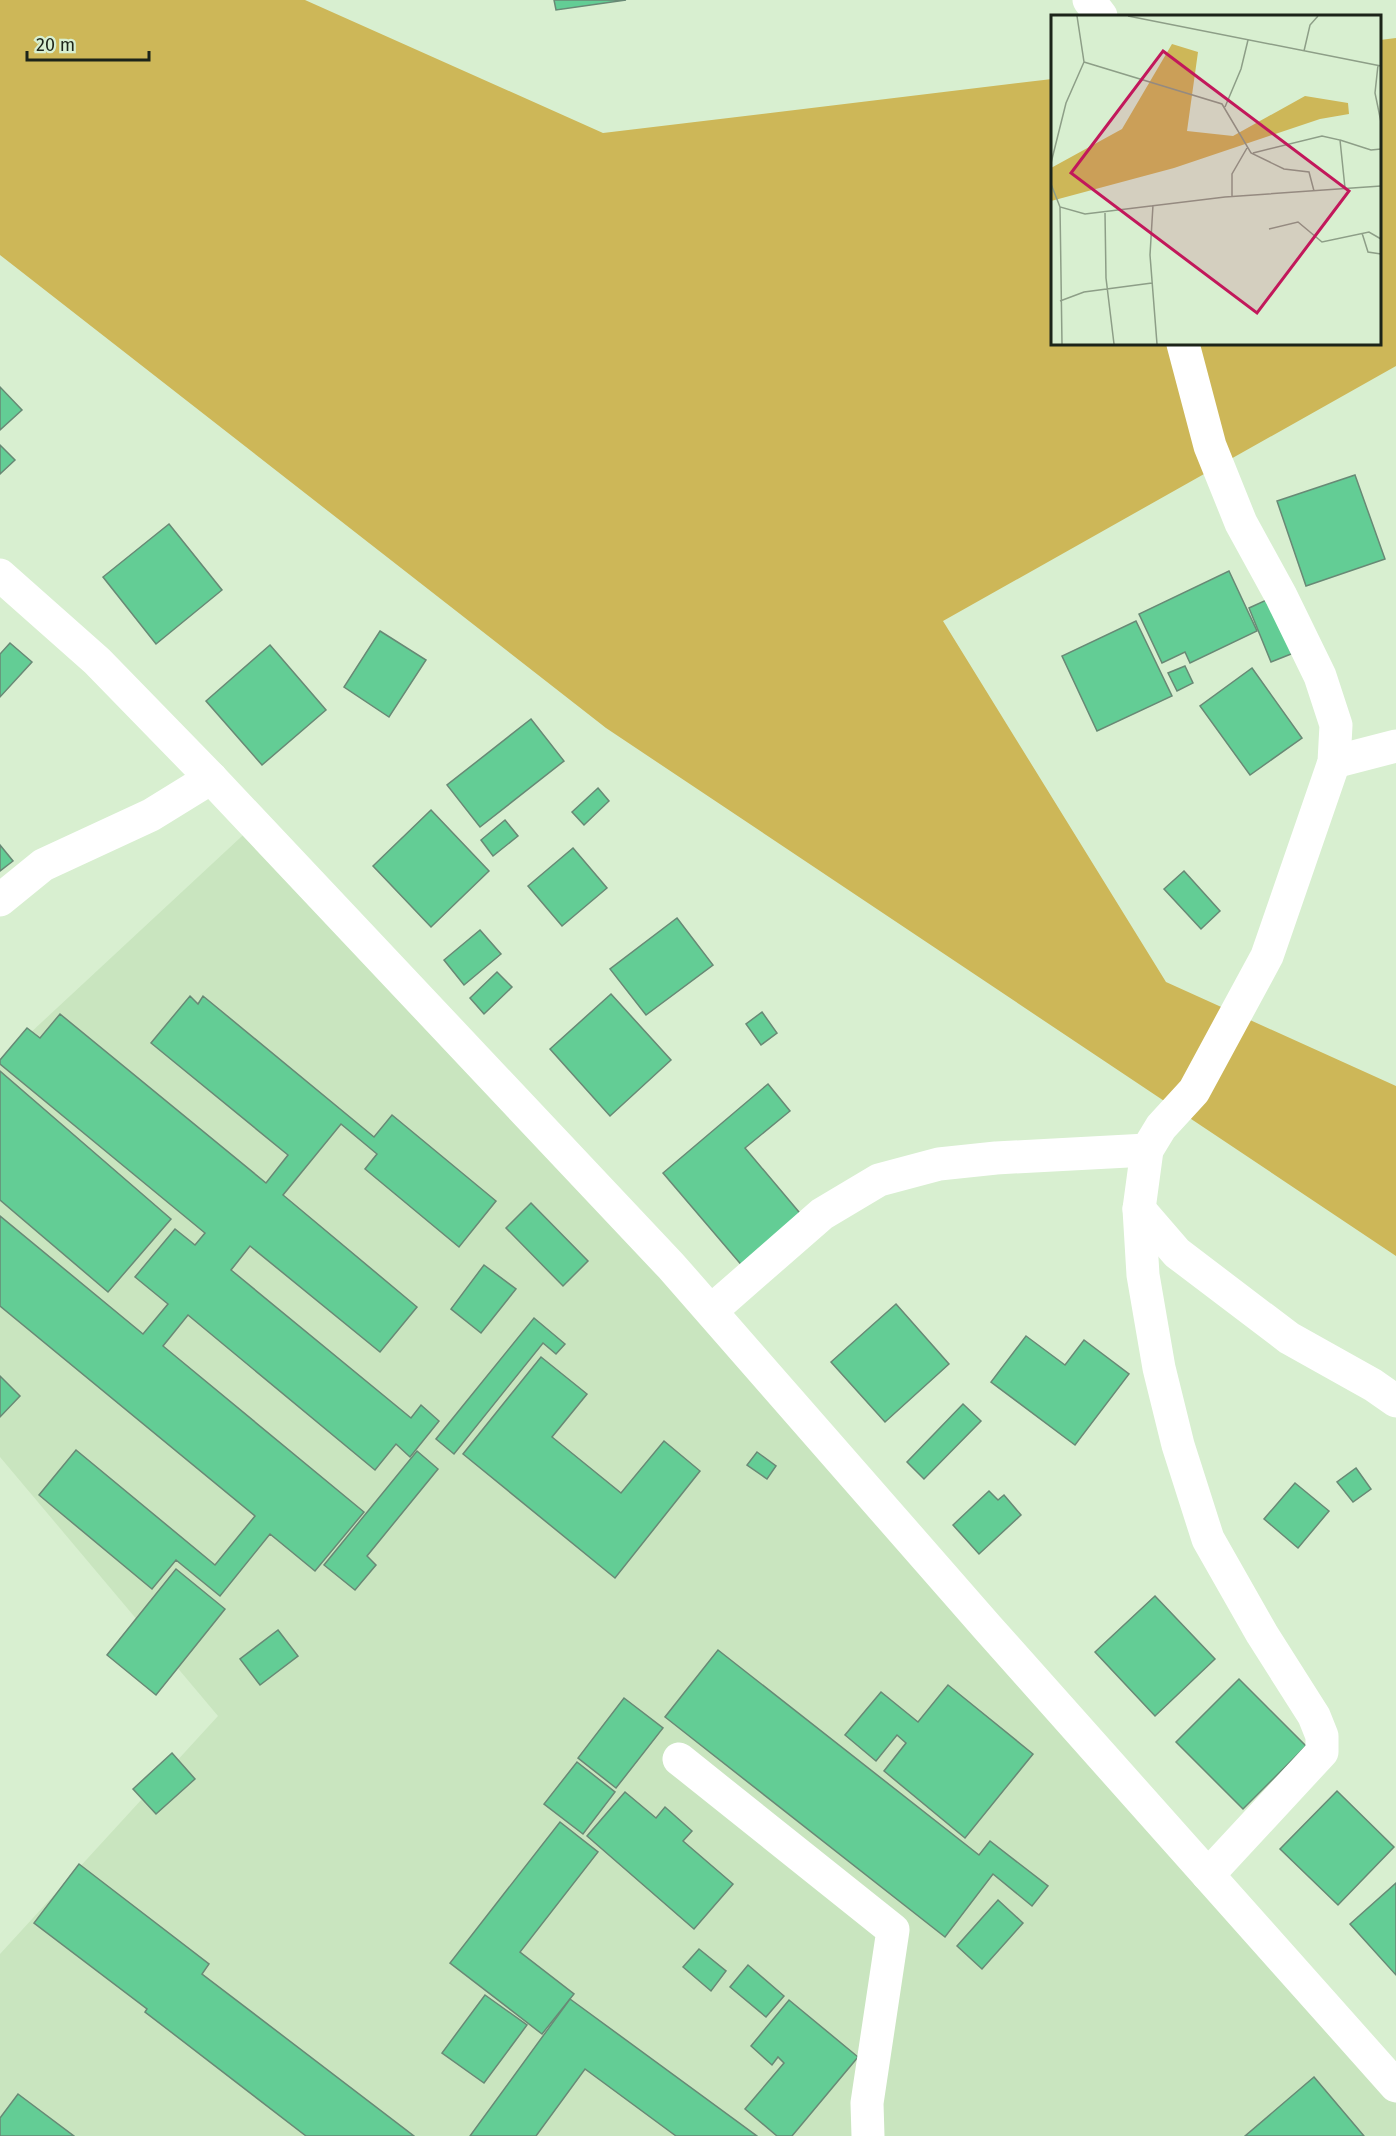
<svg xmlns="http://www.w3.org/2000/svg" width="1396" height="2136" font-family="'Fira Sans',sans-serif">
<rect width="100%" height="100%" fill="#d8efd0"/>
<polygon fill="#c9e5bf" points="255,824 1396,2096 1396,2136 0,2136 0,1954 218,1716 0,1457 0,1061"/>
<polygon fill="#cdb758" points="0,0 305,0 603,133 1052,79 1052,344 1380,344 1380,40 1396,38 1396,366 943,621 1166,982 1396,1086 1396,1256 606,728 0,255"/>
<g fill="#63cd95" stroke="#688975" stroke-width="1.5">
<polygon points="554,0 626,0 556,10"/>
<polygon points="0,387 22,410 0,430"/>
<polygon points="0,445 15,460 0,474"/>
<polygon points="1355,475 1385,559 1306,586 1277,501"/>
<polygon points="169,524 222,590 156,644 103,577"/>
<polygon points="1229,571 1257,631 1190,663 1185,652 1162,663 1139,614"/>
<polygon points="1273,597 1296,652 1271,662 1249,608"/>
<polygon points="1136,621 1172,696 1097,731 1062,656"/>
<polygon points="380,631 426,660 389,717 344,687"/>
<polygon points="10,643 32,662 0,697 0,654"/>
<polygon points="270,645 326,710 262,765 206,701"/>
<polygon points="1185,666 1193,683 1177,691 1168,673"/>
<polygon points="1252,668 1302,738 1250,775 1200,706"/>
<polygon points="531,719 564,761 480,827 447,785"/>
<polygon points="598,788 609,801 584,825 572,812"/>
<polygon points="431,810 489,871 431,927 373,866"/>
<polygon points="505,820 518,836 493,856 481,840"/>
<polygon points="0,845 13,861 0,871"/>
<polygon points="573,848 607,888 562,926 528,886"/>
<polygon points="1184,871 1220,911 1201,929 1164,889"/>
<polygon points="677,918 713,965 646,1015 610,969"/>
<polygon points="480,930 501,954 464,985 444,960"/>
<polygon points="497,972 512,987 484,1014 470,998"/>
<polygon points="611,994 671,1060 610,1116 550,1049"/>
<polygon points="190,996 198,1004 203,996 374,1137 392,1115 496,1201 459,1247 365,1169 377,1154 341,1124 283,1195 417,1307 380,1352 250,1246 231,1270 411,1418 421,1405 439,1421 410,1457 396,1444 375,1470 188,1315 163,1346 364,1512 315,1571 270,1534 220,1596 176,1560 152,1589 39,1495 76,1450 215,1565 255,1516 0,1306 0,1216 143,1334 168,1304 135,1277 175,1229 195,1245 205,1233 0,1064 0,1060 27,1028 40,1038 60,1014 266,1183 288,1155 151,1043"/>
<polygon points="762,1012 777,1033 761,1045 746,1024"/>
<polygon points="0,1071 171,1219 108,1292 0,1200"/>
<polygon points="768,1084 790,1111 745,1148 804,1218 744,1268 663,1173"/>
<polygon points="531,1203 588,1261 563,1286 506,1228"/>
<polygon points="484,1265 516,1289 481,1333 451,1309"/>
<polygon points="896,1304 949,1364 885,1422 831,1362"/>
<polygon points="534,1318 565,1344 556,1354 543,1343 454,1454 436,1439"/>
<polygon points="1026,1336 1065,1365 1084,1340 1129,1374 1075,1445 991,1382"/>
<polygon points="541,1357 587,1394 552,1437 621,1493 664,1441 700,1471 615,1578 463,1454"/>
<polygon points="0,1376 20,1396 0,1417"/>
<polygon points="963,1404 981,1421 924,1479 907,1462"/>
<polygon points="417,1451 438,1469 367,1556 376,1565 355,1590 324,1565"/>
<polygon points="757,1452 776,1466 767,1479 747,1465"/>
<polygon points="1356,1468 1371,1489 1353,1502 1337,1482"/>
<polygon points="1295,1483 1329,1511 1298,1548 1264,1519"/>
<polygon points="989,1491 998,1500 1004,1495 1021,1515 979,1554 953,1525"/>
<polygon points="176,1569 225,1609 156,1695 107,1655"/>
<polygon points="1155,1596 1215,1659 1155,1716 1095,1652"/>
<polygon points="278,1630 298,1656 260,1685 240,1659"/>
<polygon points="718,1650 979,1855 990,1841 1048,1886 1032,1906 993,1874 945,1937 665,1717"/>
<polygon points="1239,1679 1306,1746 1243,1809 1176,1742"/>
<polygon points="948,1685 1033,1754 965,1838 884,1771 906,1743 897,1735 876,1761 845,1735 881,1692 918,1722"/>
<polygon points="624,1698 663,1728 616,1788 578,1758"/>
<polygon points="172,1753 195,1779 156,1814 133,1789"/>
<polygon points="577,1762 615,1792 583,1834 544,1804"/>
<polygon points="1337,1791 1394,1847 1338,1905 1280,1849"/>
<polygon points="625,1792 656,1818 665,1807 692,1831 683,1841 733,1884 694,1929 587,1836"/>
<polygon points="560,1822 598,1852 520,1952 574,1994 542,2034 450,1963"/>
<polygon points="79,1864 209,1964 202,1974 414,2136 306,2136 145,2012 147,2009 34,1923"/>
<polygon points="1396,1883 1396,1975 1350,1924"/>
<polygon points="998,1900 1023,1923 982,1969 957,1946"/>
<polygon points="699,1949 726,1971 711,1991 683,1967"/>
<polygon points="748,1965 784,1996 766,2017 730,1987"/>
<polygon points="485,1995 527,2025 484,2083 442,2053"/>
<polygon points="570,1999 757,2136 676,2136 585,2069 536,2136 470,2136"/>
<polygon points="789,2000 858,2057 792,2136 777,2136 745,2109 784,2063 778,2057 772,2065 751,2046"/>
<polygon points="1314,2077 1364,2136 1245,2136"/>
<polygon points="18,2094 74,2136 0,2136 0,2118"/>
</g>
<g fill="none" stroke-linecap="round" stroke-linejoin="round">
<g stroke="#fff" stroke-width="33">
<polyline points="1089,0 1101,16"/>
<polyline points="1183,344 1210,446 1241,523 1281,596 1320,676 1336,725 1334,762 1267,956 1194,1091 1161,1127 1147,1150 1139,1209 1143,1275 1159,1368 1178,1445 1208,1539 1262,1634 1314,1716 1322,1736 1322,1752 1208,1875"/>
<polyline points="0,575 97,661 211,778 671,1266 987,1627 1396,2086"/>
<polyline points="1334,762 1396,746"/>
<polyline points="0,900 43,865 151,815 211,778"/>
<polyline points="1139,1209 1177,1253 1289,1338 1373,1385 1396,1401"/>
<polyline points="711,1311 822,1214 879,1180 939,1164 996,1158 1147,1150"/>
<polyline points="679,1759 893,1930 867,2103 868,2136"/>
</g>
</g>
<g transform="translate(1051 15)">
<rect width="330" height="330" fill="#d8efd0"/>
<path d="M121 29 147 37 136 116 182 121 254 81 297 88 298 99 269 104 123 153 0 186V153L71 114Z" fill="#cdb758"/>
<path fill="none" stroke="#8d9e87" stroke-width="1.5" d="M77 1 330 51M253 36 259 10 267 1M33 47 171 89 200 138 233 154 258 157 263 176M327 50 324 78 330 107M174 92 190 54 197 25M289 125 320 135 330 134M202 138 271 121 289 125 294 173M0 148 15 88 33 47 26 1M0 169 9 192 34 199 174 182 330 171M181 182V159L196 133M102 190 99 240 106 329M9 192 11 329M54 198 55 263 63 329M218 214 247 207 271 227 318 217 330 224M311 218 317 237 330 239M9 286 33 277 101 268"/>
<path fill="#c2185b" fill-opacity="0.15" stroke="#c2185b" stroke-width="3" d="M112 36 298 176 206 298 20 158Z"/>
<rect width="330" height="330" fill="none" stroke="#1c2419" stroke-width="3"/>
</g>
<path d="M27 51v9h122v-9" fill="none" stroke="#1c2419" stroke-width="3"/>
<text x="36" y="51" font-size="18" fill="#1c2419" stroke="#d8efd0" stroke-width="4.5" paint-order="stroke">20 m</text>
</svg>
